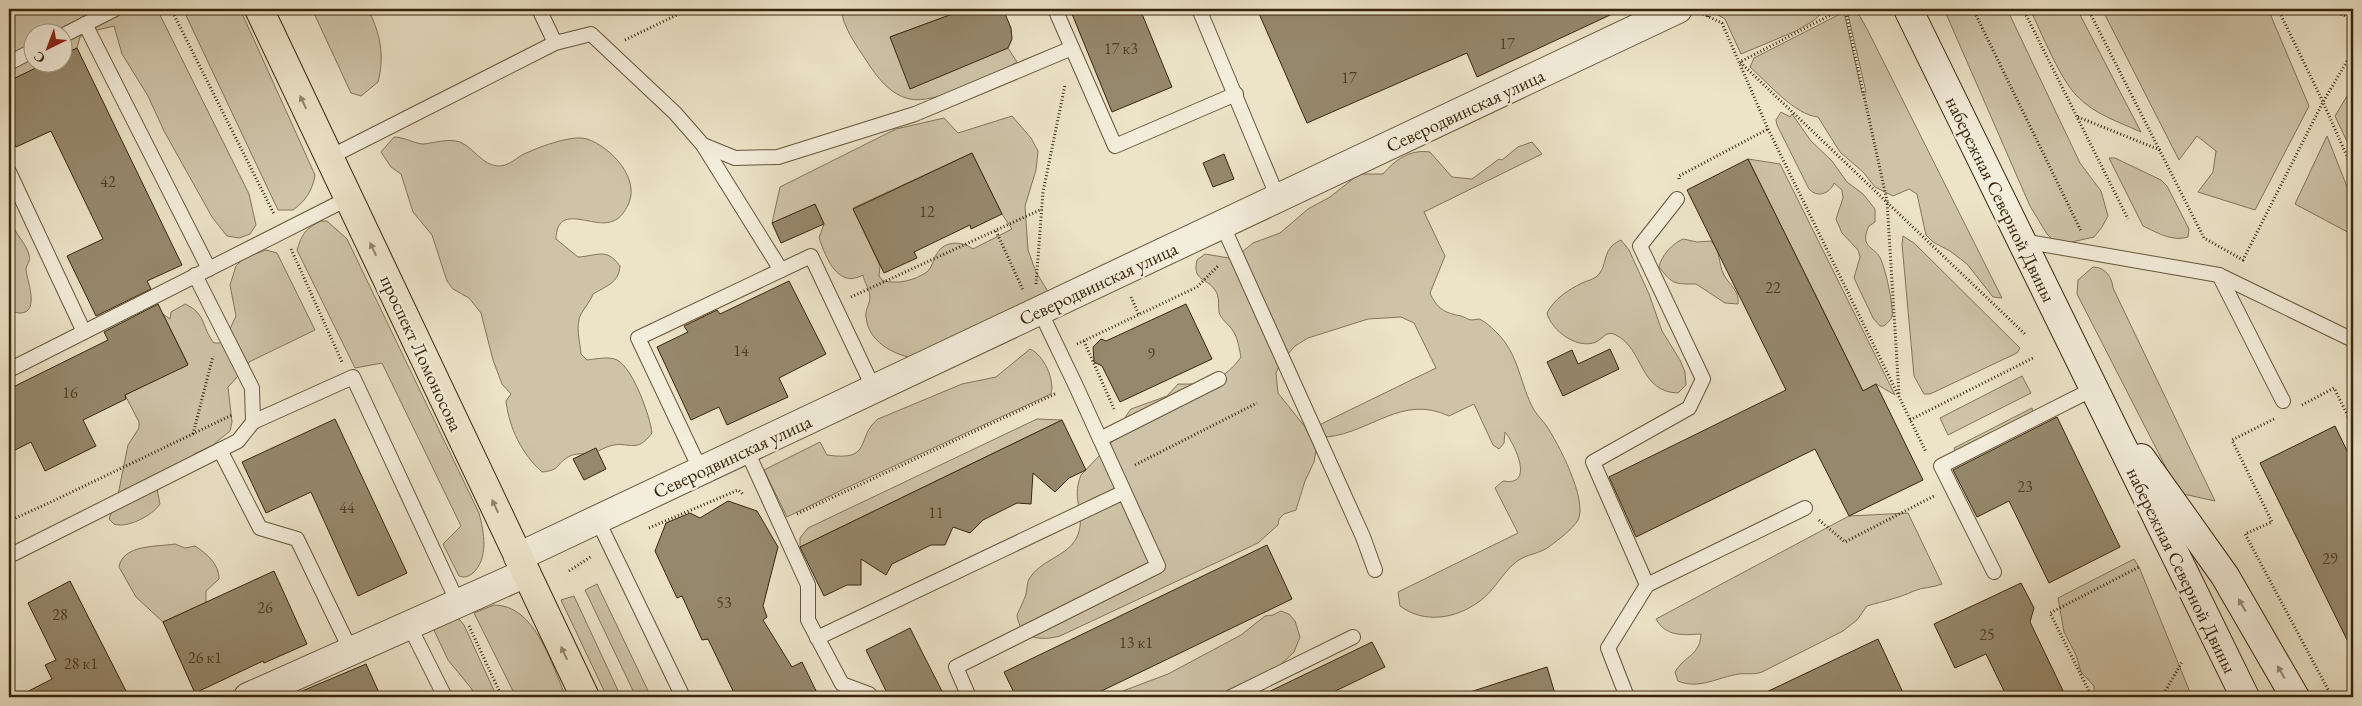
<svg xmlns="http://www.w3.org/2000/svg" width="2362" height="706" font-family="'EB Garamond',serif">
<rect width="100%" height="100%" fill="#ece3c8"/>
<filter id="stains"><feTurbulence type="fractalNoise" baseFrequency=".004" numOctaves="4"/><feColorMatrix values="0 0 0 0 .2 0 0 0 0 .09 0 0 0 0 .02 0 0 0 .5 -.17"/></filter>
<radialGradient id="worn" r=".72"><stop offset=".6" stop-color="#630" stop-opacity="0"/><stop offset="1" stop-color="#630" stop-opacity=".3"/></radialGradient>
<g fill="#cec3a8" stroke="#847458" fill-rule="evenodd">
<polygon points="9,9 157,9 249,194 256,225 250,234 239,238 227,236 212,217 164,131 148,96 122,54 114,26 89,32 80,37 77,48 63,55 62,32 32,32 32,62 48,63 9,81"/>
<path d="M183 9H240L315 175C313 189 306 201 293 210H278Z"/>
<path d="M312 9H368C380 33 385 55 378 82L361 96 351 93Z"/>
<path d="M841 9H966L890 37 1008 48 1017 62C996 74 933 105 910 99 890 95 876 76 866 60 856 45 843 27 841 9Z"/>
<polygon points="1713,9 1827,9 1813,21 1796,31 1741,54 1725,19 1713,12"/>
<polygon points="1944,9 2007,9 2080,163 2101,191 2108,216 2102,227 2094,237 2063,244 2055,242 2047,234 2030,206"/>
<path d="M2030 9H2077L2141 132C2119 122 2094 114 2077 96 2060 79 2041 32 2030 9Z"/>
<polygon points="2102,9 2268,9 2309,106 2255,210 2198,192 2213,172 2216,151 2197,136 2179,160"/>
<path d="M1847 10 1858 13 1867 29 2002 298 1993 297 1967 264 1950 251 1933 242 1926 235 1917 194 1909 189 1893 196 1875 187 1863 172 1840 152 1818 117C1795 115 1768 83 1750 67L1754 58 1844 12 1862 93 1866 92Z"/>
<polygon points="2353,86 2353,154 2335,116"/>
<path d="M1781 112 1790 117 1792 114 1811 141 1832 161 1847 182 1863 194 1875 209V222L1869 226C1867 230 1865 235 1866 241 1868 248 1875 250 1879 256 1885 264 1894 308 1892 317 1890 321 1887 323 1884 326H1880L1873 318 1854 278 1860 257 1858 250 1842 233 1836 219 1843 198 1842 190 1834 183C1830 194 1817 198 1809 189L1777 125 1776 120Z"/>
<path d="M1012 116 1031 138 1038 151 1036 170 1025 206 1028 250 1036 272 1052 298 914 358C893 355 868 341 866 317 865 309 870 304 870 297 870 290 864 282 863 275 838 289 826 258 819 238L824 224 815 205 772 223 780 187 896 129 944 118 958 133ZM972 153 1002 214 1012 229 973 249C961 240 943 241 936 255 933 261 932 267 927 272 913 281 899 284 883 281L879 276 880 266 853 208Z"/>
<polygon points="2327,136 2353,202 2353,235 2295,204"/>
<path d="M394 137C404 137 416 144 423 144 435 143 448 138 460 142 474 148 482 165 498 166 508 166 514 160 522 155 536 148 572 134 587 139 611 147 641 179 628 205 625 211 620 219 613 221 594 230 557 201 556 239L578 257C598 256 606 247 620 266 619 283 606 286 593 294 590 302 585 307 581 314 575 325 580 342 581 354L587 360C596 359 609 356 617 360 633 368 650 416 652 433 636 455 628 440 610 446 605 447 600 451 595 452 587 455 576 452 568 457 555 465 561 470 542 472 522 454 509 428 506 401L511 394 502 384 493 360 481 313 469 298 453 289 447 281 432 235 413 212 401 174 391 167 381 152Z"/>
<path d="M1532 142 1542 154 1424 212 1445 256 1430 293C1437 309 1445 313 1461 316 1465 317 1468 320 1472 320 1474 320 1477 319 1479 319 1485 321 1493 329 1497 333 1519 354 1520 385 1534 410 1538 416 1542 420 1546 425 1558 443 1588 500 1578 520 1572 530 1559 539 1550 546 1540 554 1526 554 1516 562 1502 573 1495 590 1480 601 1456 619 1424 624 1400 606L1398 592 1518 533 1495 488 1503 481C1536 487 1514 443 1505 432L1504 443 1499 449 1493 445 1474 404 1449 416C1402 394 1372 432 1327 437L1317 426 1436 368 1414 323 1401 317 1368 319 1308 338 1295 346 1281 362 1276 373 1278 393 1305 427 1316 450 1314 462 1305 481 1296 510 1284 514 1279 519 1278 525 1258 543 1060 636C1041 641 1020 640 1017 615 1020 608 1024 601 1026 594 1027 589 1027 583 1029 579 1040 560 1066 557 1076 539 1088 516 1070 501 1081 475L1117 437 1126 416 1131 409 1167 396 1178 384C1206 385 1225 380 1241 357 1239 348 1238 338 1233 331 1229 324 1221 320 1219 312 1218 305 1220 297 1215 290 1206 277 1192 281 1197 260L1205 254 1229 258 1236 257 1253 243 1280 233 1308 209 1330 197 1354 178 1361 174H1383C1395 160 1410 149 1430 152L1452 177 1472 179 1499 159 1502 160 1518 147Z"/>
<path d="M2109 158H2115L2161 180 2167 186 2189 229 2188 237C2172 242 2156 232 2143 226Z"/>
<polygon points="1748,159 1780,164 1895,395 1876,384 1863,391"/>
<path d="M9 195C15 206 10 216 14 228 18 237 27 245 29 255 31 260 27 264 26 269 26 278 41 313 20 313 17 313 12 311 9 311Z"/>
<path d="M321 221H327L347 239 479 513C484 532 489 558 473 573 468 577 464 578 459 576L443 544 461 526 382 363 355 368 297 250C302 234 305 229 321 221Z"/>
<polygon points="1903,236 1914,243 2016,344 2020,348 2017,353 1930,394 1924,394 1914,376 1902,244"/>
<path d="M1683 239 1697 242 1711 241C1721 251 1718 264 1724 275 1730 286 1740 291 1738 304L1725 303 1696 284C1675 284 1673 285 1659 267 1661 256 1673 243 1683 239Z"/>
<path d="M1621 240 1629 250 1649 294 1662 331 1680 360 1685 372 1686 385 1678 393C1639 392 1644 349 1616 335 1606 330 1604 338 1596 342 1577 350 1551 330 1547 313 1554 299 1568 290 1582 283 1586 281 1592 280 1596 277 1609 267 1600 249 1621 240Z"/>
<path d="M266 250 277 253 315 330 249 362 244 375 238 376 228 387 232 422 230 431 213 445 194 454 157 489 160 504C153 515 127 529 114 524L109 519 118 495 128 445 139 428V422L125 395 188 364 163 314 170 319 171 312 185 304C207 314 201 327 214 343H220L228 333 236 316 230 285 236 266 244 258Z"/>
<path d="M2093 267C2105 267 2112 277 2113 288L2215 501 2179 493 2077 294 2078 280Z"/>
<path d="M1030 349C1044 355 1055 380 1051 394L844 489 787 517 764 470 820 442 827 455C874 462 855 437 878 419L962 384 996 377Z"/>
<polygon points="2022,376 2031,393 1948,435 1940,418"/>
<polygon points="2032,408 2034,419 1958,455 1954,448"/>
<polygon points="1037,419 1062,420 800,547 800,538 808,528"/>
<path d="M1908 513 1942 584C1933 588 1922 587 1914 591 1899 598 1884 601 1867 606L1857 620 1843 631 1762 672C1754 675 1747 673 1739 674 1718 677 1699 690 1678 681L1675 672C1685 655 1700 656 1701 634 1683 635 1666 637 1656 619L1849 516Z"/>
<path d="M175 544 185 548 195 546C207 554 219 564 219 579L206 591V603L163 622 136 597 119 567C123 544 157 547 175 544Z"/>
<polygon points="2134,559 2139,567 2192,697 2094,697 2094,686 2081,672 2076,655 2064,632 2058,598"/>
<polygon points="597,584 651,697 636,697 585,590"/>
<polygon points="574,596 621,697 607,697 561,600"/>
<path d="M494 605C536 605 552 666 566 697H516L474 613Z"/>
<polygon points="1281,611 1289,614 1295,621 1300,637 1294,652 1275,670 1231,691 1209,697 1107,697 1168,674 1241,635 1265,616 1273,615"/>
<polygon points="453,616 459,619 464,625 497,697 476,697 471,688 448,660 433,628"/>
</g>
<g fill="#96886c" stroke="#392609">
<polygon points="966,9 1003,9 1011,28 1012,39 1008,48 910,89 890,37"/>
<polygon points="1070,9 1140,9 1172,87 1112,112"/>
<polygon points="1257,9 1623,9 1477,77 1467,53 1307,123"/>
<polygon points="77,48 182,265 147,281 151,289 96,316 67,256 103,239 51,131 16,147 9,131 9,81 48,62 62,62 62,55"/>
<polygon points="972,153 1002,214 971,229 970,225 914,252 917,258 884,273 853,209"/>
<polygon points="1224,154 1234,179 1213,187 1203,163"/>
<polygon points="1748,159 1863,391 1876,384 1923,480 1849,516 1815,449 1636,537 1609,477 1786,390 1687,190"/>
<polygon points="815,204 824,224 781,243 772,223"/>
<polygon points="789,281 826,354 779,378 788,397 727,425 719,407 691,420 657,347 688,332 684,326 717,310 720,314"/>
<polygon points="158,304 188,365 125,395 126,399 83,420 96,446 45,471 31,442 9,453 9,389 108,340 104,332"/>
<polygon points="1186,304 1212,359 1120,402 1102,366 1094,362 1093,347 1101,339 1106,341"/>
<polygon points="1610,349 1619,369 1563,396 1547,362 1572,350 1578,364"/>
<polygon points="2057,417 2120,547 2049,583 2009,501 1977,517 1953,470"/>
<polygon points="335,419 407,573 358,596 311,492 266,513 242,462"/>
<polygon points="1062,420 1086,470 1069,478 1055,492 1033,473 1031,504 1017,503 983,520 970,533 953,527 945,545 931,545 892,564 886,575 861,559 861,585 847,585 824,596 800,547"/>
<polygon points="2335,426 2353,463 2353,652 2260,463"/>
<polygon points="596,448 606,469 584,480 573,459"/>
<polygon points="728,501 757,511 778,547 763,606 767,617 763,620 792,667 802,662 819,697 736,697 708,639 702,640 682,596 677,598 655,551 666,523 690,513 700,518"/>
<polygon points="1267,545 1292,599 1089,697 1016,697 1004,672"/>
<polygon points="274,571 307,644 264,663 263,661 195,693 163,622"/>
<polygon points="70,581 126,691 113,697 17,697 52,679 45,665 56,660 28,603"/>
<polygon points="2021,583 2034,608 2030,622 2066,697 2007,697 1986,654 1955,668 1934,624"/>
<polygon points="910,628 922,652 945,697 889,697 866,650"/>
<polygon points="1878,639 1905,697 1756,697"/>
<polygon points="1372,642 1385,667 1323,697 1258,697"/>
<polygon points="366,664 381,697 288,697"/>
<polygon points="1547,667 1556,697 1468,697 1467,693"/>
</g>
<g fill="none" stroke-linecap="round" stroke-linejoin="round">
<defs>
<g id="service">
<polyline points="539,9 555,43"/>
<polyline points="1055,9 1115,146 1236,94"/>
<polyline points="1199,9 1278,198"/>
<polyline points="85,24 209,269"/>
<polyline points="62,36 115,9"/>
<polyline points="9,63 32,51"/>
<polyline points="703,145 781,270"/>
<polyline points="330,157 555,43 591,34 675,113 703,145 735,158 778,157 915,114 1072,48"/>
<polyline points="9,172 84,332"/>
<polyline points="1222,224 1363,537 1375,570"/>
<polyline points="2023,241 2219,275 2353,340"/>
<polyline points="2219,275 2283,401"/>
<polyline points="9,370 349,198"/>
<polyline points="253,422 353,377 458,603"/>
<polyline points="1100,439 1219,379"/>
<polyline points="746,449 808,585 808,620 842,684 869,694 871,697"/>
<polyline points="220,450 260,528 297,539 351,651"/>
<polyline points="701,471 638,338 811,256 874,389"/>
<polyline points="597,519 683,697"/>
<polyline points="9,556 238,441 253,422 252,388 195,275"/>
<polyline points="1994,572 1941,466 2093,389"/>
<polyline points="1647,585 1593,462 1689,408 1703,379 1640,246 1677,199"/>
<polyline points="409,625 445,697"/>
<polyline points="817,638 1124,492"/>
<polyline points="969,697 956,667 1158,566 1075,384 1040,311"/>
<polyline points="1231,697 1353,637"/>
<polyline points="1627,697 1608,648 1647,585 1805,508"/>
</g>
<g id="minor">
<polyline points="518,557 1678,9"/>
<polyline points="248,697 526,573"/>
</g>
<g id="secondary">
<polyline points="1908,9 2245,697"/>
<polyline points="2141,458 2225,576 2295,697"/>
</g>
<polyline id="primary" points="259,9 585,697"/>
</defs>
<use href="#service" stroke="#665539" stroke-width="16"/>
<use href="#minor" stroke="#665539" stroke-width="30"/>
<use href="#secondary" stroke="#392609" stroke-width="30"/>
<use href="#primary" stroke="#392609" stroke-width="30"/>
<g stroke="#392609" stroke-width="3" stroke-dasharray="1 2.5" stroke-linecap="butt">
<polyline points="171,9 274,214"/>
<polyline points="1842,9 1740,62 2026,335"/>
<polyline points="1845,9 1887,201 1899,394"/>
<polyline points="1973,9 2081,231"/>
<polyline points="2023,9 2128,219"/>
<polyline points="2088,9 2204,238 2243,260 2323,102 2353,51"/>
<polyline points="2278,9 2323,102 2353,170"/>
<polyline points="2324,9 2353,18"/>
<polyline points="1703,14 1722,23 1768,129 1926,452"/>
<polyline points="1708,17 1709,9"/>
<polyline points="625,40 689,9"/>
<polyline points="2078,117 2160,150"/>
<polyline points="1679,179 1679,176 1768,129"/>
<polyline points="996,231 1023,290"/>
<polyline points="291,249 342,362"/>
<polyline points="1036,284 1043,192 1065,85"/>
<polyline points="851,297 1042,209"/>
<polyline points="1131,297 1139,315"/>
<polyline points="1084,341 1114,409"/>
<polyline points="1077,344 1197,287 1219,265"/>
<polyline points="2302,405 2334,388 2353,426"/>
<polyline points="2274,419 2232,440 2272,522 2245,534 2332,697"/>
<polyline points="1910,420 2035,357"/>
<polyline points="193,434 213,356"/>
<polyline points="1135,465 1257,403"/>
<polyline points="797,514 1057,393"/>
<polyline points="1819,520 1845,542 1934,496"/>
<polyline points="9,521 51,502 232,415"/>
<polyline points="649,528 738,490 743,494"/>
<polyline points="569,571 592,556"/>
<polyline points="469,626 502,697"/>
<polyline points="2092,697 2050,613 2139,567"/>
<polyline points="2162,697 2182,662"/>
</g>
<use href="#service" stroke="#f3eddb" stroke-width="14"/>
<use href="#minor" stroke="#f3eddb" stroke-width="28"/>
<use href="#secondary" stroke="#f3eddb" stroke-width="28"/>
<use href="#primary" stroke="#ece3c8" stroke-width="28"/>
</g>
<defs><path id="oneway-solid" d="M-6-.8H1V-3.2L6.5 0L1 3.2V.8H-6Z" transform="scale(1.25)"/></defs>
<g fill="#928468">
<use href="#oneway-solid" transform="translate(303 102) rotate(-115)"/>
<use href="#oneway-solid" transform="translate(373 249) rotate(-115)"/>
<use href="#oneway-solid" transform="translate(495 506) rotate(-115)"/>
<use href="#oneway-solid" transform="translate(564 653) rotate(-115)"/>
</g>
<g fill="#968a72">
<use href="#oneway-solid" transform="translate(2242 605) rotate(-120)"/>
<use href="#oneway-solid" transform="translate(2281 672) rotate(-120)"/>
</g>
<g text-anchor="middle" stroke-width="4.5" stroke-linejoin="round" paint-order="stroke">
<g font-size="16" fill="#503e22">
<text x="1507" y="49">17</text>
<text x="1121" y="54">17 к3</text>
<text x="1349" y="83">17</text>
<text x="108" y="187">42</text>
<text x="927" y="217">12</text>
<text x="1773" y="293">22</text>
<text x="741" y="356">14</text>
<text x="1151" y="359">9</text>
<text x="70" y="398">16</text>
<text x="2025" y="492">23</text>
<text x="347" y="513">44</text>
<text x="936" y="518">11</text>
<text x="2330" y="564">29</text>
<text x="724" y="608">53</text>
<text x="265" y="613">26</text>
<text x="60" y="620">28</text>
<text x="1987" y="640">25</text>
<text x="1136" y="648">13 к1</text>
<text x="205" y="663">26 к1</text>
<text x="81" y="669">28 к1</text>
</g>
<g font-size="19" fill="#392609" stroke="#f3eddb">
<text transform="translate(1465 110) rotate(-25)" y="7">Северодвинская улица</text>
<text transform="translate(2001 199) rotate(64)" y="7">набережная Северной Двины</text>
<text transform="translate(1098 283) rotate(-25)" y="7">Северодвинская улица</text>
<text transform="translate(422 353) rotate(65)" y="7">проспект Ломоносова</text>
<text transform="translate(732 456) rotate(-25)" y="7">Северодвинская улица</text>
<text transform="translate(2182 570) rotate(64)" y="7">набережная Северной Двины</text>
</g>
</g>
<rect width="2362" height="706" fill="none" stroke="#ece3c8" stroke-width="30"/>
<rect x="10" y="10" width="2342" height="686" fill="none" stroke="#392609" stroke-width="2.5"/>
<rect x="15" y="15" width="2332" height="676" fill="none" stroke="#392609"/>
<g transform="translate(48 48) rotate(222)"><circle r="24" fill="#f3eddb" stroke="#a99d87"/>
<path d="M0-4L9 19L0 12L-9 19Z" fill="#8f2418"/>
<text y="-8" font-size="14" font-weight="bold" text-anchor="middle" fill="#392609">С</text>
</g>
<rect width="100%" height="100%" filter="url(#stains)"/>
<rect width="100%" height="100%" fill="url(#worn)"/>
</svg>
